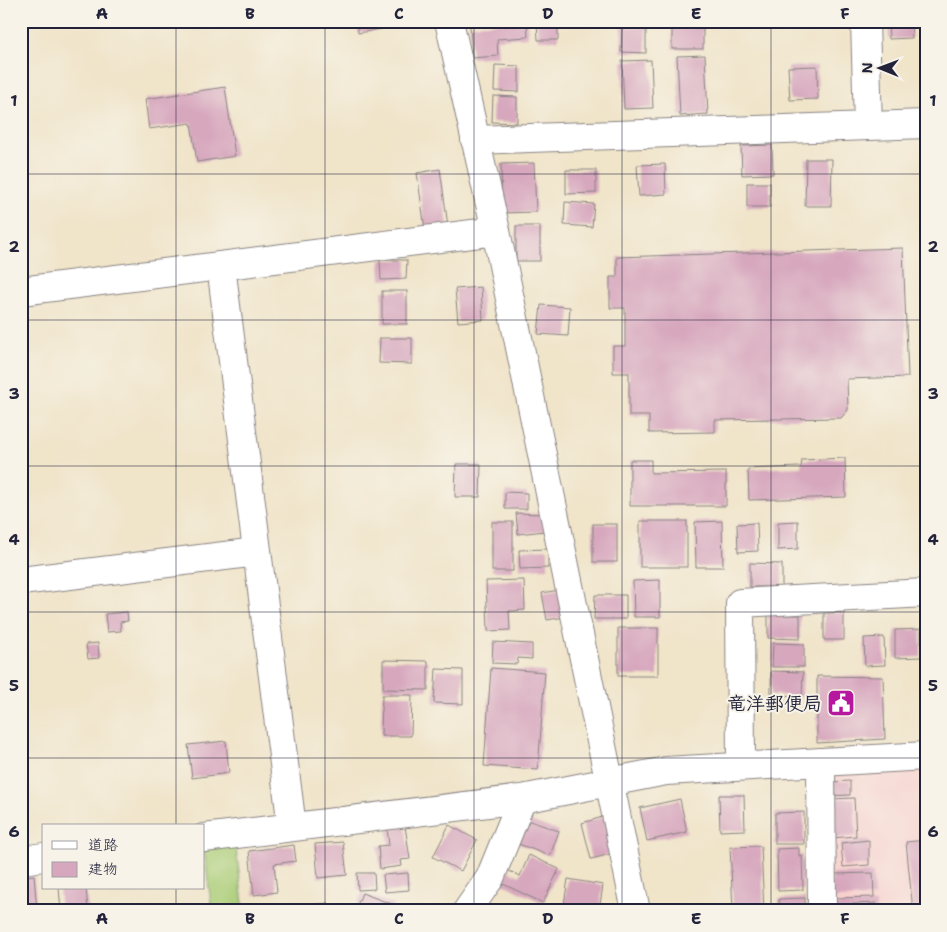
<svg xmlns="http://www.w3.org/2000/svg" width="947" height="932" font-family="'Shantell Sans','Klee One',sans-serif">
<rect width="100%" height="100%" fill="#f7f3e8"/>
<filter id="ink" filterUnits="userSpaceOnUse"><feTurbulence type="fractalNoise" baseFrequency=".02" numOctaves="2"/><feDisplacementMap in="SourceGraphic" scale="10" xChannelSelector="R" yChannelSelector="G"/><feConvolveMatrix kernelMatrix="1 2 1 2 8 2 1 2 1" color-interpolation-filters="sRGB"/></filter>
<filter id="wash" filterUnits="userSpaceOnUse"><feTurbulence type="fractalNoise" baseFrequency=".0096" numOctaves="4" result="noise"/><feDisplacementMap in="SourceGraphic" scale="20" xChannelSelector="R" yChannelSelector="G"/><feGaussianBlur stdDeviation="1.12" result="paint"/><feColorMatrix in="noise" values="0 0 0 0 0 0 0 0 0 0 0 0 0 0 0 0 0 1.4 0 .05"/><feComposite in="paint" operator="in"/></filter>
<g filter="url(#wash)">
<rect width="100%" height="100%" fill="#f0e4c9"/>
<polygon fill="#f7d0cd" points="926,755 926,911 826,911 821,762"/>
<polygon fill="#aacd77" stroke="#667859" points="235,841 244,911 212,911 204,850"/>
<g id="blocks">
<g fill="#d7a7be">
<polygon points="357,21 381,21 382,29 358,33"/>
<polygon points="527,21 528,37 497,39 498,56 472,58 470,25"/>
<polygon points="537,21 558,21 558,40 538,40"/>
<polygon points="888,21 911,21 912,38 889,39"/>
<polygon points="622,26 646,27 646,53 621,52"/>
<rect x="672" y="28" width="31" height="21"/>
<polygon points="705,55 708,114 680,116 677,56"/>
<polygon points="651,60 653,108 624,109 622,61"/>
<polygon points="495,65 519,66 519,92 494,91"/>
<polygon points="817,66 818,99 790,100 788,67"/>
<polygon points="225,87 235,156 197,162 191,123 149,129 145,99"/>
<polygon points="493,96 517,97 517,123 492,122"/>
<polygon points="772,145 773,174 742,175 741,146"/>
<polygon points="806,159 832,159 831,206 805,206"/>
<polygon points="534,163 536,212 502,213 501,164"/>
<polygon points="665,164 666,194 639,196 637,165"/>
<polygon points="440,169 448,226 425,229 417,173"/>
<polygon points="566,170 596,170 596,193 566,194"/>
<rect x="747" y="183" width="23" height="24"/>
<polygon points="565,202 594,204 592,227 564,225"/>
<rect x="516" y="226" width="24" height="35"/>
<polygon points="903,248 908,377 847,379 848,410 841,418 715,420 715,432 649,433 649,416 629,416 629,373 613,373 613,346 625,346 625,308 610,308 610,277 617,277 617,257"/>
<polygon points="380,260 407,260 406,279 381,280"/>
<polygon points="481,287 483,320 458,322 455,289"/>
<rect x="382" y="291" width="25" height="33"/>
<polygon points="541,305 570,307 568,336 538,334"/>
<polygon points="380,338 412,338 412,364 379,363"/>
<polygon points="845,458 846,497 749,500 748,469 801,467 802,460"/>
<polygon points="630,460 651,460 651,473 726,472 726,506 630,506"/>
<polygon points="456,464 481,464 480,497 455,497"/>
<polygon points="505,492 527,493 527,509 505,509"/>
<polygon points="516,513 542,514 545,531 518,534"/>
<rect x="640" y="521" width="47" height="46"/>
<polygon points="722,521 723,567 696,567 695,522"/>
<polygon points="798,521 798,549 778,550 778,522"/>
<rect x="492" y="522" width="21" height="49"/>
<polygon points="757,523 758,551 738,552 737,524"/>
<rect x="593" y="524" width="24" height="38"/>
<polygon points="548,549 548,568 520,569 519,550"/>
<polygon points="750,563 782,564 782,587 750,587"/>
<polygon points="524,580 525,610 509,611 510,630 488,631 486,581"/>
<polygon points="660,580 660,617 634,617 633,581"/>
<polygon points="559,590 565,617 547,620 542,593"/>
<polygon points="595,595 626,595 626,619 594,619"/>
<polygon points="127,612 128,621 120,622 121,631 107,632 105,614"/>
<polygon points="844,612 844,640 824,640 824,613"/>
<polygon points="768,615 800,615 800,639 768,638"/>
<rect x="618" y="628" width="40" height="48"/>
<polygon points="921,629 921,657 895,658 895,630"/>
<polygon points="884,637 885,665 865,666 864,638"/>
<polygon points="493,642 532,644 532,659 518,658 517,664 492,663"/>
<polygon points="98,643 99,658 88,659 86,644"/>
<polygon points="773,643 804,644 804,667 772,667"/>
<polygon points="383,660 428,661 428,690 383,689"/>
<polygon points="491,668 545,672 538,770 484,766"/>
<polygon points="436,669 463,670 463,704 434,703"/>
<polygon points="771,671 803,672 802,696 771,695"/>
<polygon points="817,676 883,677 885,739 817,743"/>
<polygon points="382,695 412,695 411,736 381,736"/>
<polygon points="226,741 229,773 192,778 188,745"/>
<polygon points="850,781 850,795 827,796 827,782"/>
<polygon points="719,795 744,795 745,830 720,831"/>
<polygon points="854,798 856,836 832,838 830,799"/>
<polygon points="680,799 687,832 647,841 640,808"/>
<polygon points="804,812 804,844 775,844 775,813"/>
<polygon points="606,816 615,853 591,859 582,823"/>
<polygon points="524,819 559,831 550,856 516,843"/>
<polygon points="449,825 477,840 461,871 433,857"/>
<polygon points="405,826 410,859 401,860 402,866 380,869 378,846 389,845 387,828"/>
<polygon points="869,840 869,865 843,867 841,843"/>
<polygon points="926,840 926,911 913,911 906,842"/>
<polygon points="343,842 347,875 318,878 315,844"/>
<polygon points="294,845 296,861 274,864 277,892 254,895 249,851"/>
<polygon points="761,846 764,911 733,911 730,847"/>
<polygon points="799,848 799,856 802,855 803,890 778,891 777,849"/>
<polygon points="529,855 559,869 543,903 499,882 505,869 520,876"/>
<polygon points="357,873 374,873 375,889 358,890"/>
<polygon points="408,873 409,890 385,892 383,875"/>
<polygon points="873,873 874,897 832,898 832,874"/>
<polygon points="34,875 37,911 21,911 21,877"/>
<polygon points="568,879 603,885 599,911 563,911"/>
<polygon points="59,888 86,888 88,911 61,911"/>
<polygon points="362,893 394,905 393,911 355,911"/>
<polygon points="805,898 805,911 779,911 779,899"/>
<polygon points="328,903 329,911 298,911 297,906"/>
<polygon points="876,903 876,911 832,911 832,905"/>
</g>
</g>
</g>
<g filter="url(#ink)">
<use href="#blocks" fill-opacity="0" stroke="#898382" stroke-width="1"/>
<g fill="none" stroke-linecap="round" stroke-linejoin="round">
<defs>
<g id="minor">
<polyline points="449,21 496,231 636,911"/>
<polyline points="865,21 868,126"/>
<polyline points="475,140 926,124"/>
<polyline points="221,266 292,827"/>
<polyline points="21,291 496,231"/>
<polyline points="21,581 257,552"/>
<polyline points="821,762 822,911"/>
<polyline points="741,766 740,603 926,593"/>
<polyline points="204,838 522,799 666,771 926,756"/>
<polyline points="21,860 44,857"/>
<polyline points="467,911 490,878 522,799"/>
</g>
</defs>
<use href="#minor" stroke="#898382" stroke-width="30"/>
<use href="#minor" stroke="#fff" stroke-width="28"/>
</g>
</g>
<path fill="none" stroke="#22223b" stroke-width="1" stroke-opacity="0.55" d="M176 21V826M325 21V911M474 21V911M622 21V911M771 21V911M21 174H926M21 320H926M21 466H926M21 612H926M21 758H926M176 888V911"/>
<defs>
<symbol id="civic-square" viewBox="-11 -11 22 22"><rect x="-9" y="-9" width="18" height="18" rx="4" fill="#b5179e" stroke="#f7f3e8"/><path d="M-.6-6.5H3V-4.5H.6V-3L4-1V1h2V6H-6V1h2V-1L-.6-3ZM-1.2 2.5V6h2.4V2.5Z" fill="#fff"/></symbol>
</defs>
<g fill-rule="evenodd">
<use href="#civic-square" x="825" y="687" width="32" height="32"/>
</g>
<g text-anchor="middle" stroke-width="4" stroke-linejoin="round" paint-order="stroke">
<g font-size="19" font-weight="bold" fill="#22223b" stroke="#f7f3e8" text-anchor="end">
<text x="822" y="710">竜洋郵便局</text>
</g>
</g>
<rect width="947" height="932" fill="none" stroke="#f7f3e8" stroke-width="55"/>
<rect x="42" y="824" width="162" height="65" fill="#f7f3e8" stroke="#a29fa3"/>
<rect x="52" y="841" width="25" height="8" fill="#ffffff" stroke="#a29fa3"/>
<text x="88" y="850" font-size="15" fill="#22223b">道路</text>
<rect x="52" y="862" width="25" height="15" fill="#d7a7be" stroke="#a29fa3"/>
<text x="88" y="874" font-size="15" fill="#22223b">建物</text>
<g transform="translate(880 68) rotate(271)" stroke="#f7f3e8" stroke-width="4" paint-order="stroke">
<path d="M0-4L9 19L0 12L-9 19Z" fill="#22223b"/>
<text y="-8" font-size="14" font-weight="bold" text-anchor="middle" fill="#22223b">N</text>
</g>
<rect x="28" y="28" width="892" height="876" fill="none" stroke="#22223b" stroke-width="2"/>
<g font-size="16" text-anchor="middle" font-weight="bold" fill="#22223b">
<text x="102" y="19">A</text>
<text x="250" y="19">B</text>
<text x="399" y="19">C</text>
<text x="548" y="19">D</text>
<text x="696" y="19">E</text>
<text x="845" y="19">F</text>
<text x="14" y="106">1</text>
<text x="933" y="106">1</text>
<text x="14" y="252">2</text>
<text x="933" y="252">2</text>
<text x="14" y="399">3</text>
<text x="933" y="399">3</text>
<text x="14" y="545">4</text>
<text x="933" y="545">4</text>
<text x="14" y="691">5</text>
<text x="933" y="691">5</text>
<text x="14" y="837">6</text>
<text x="933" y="837">6</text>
<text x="102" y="924">A</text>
<text x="250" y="924">B</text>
<text x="399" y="924">C</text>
<text x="548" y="924">D</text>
<text x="696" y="924">E</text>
<text x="845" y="924">F</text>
</g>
</svg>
